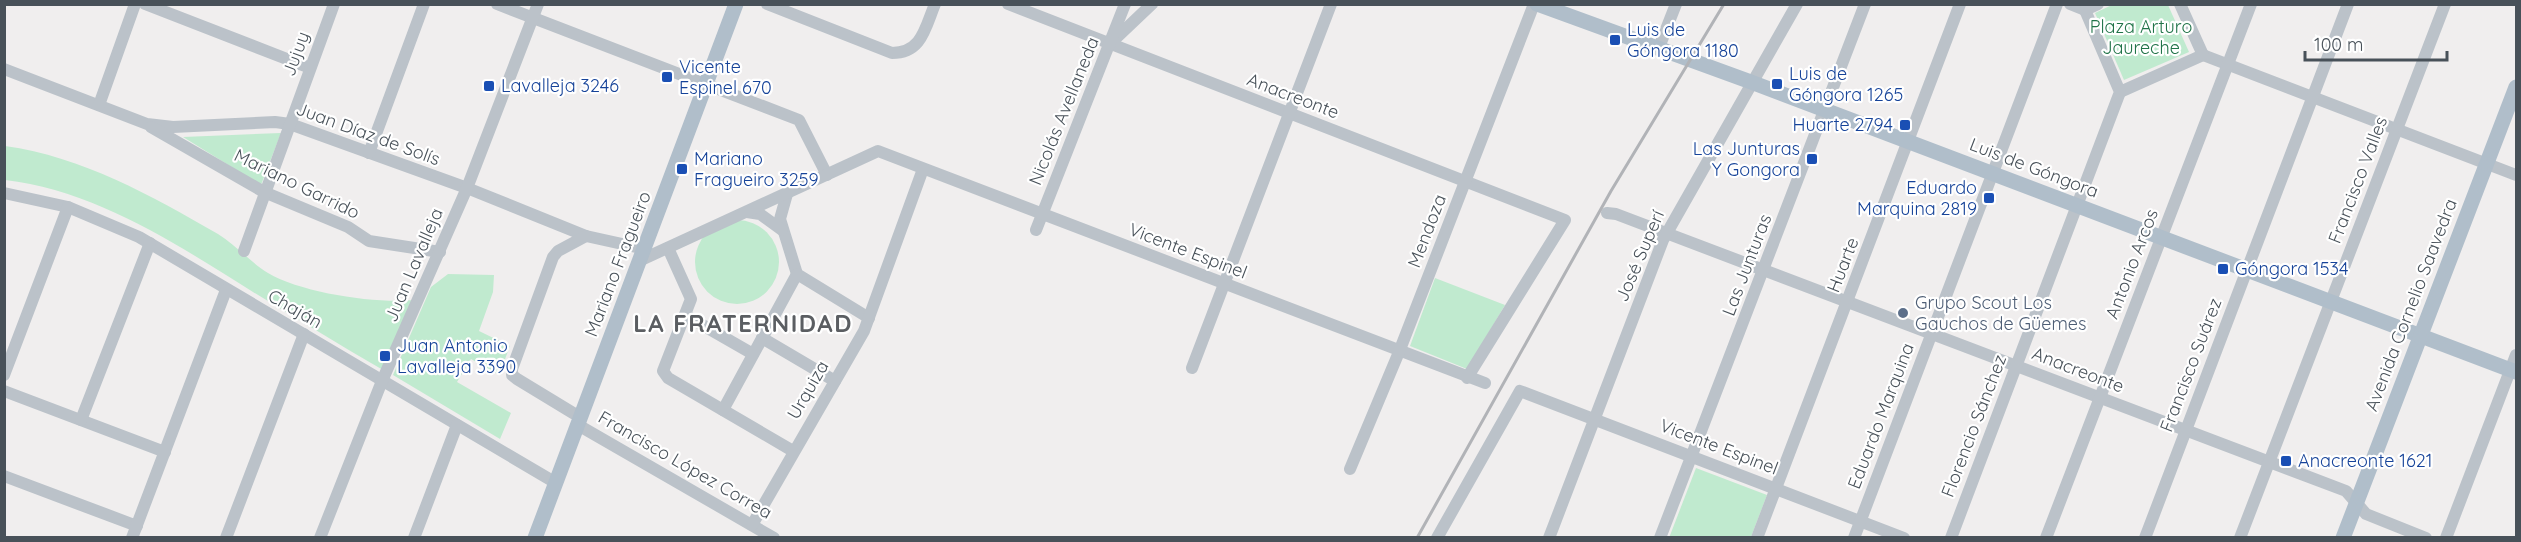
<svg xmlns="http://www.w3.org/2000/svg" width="2521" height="542" font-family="Quicksand,sans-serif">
<rect width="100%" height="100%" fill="#f0eeee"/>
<g fill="#c0eacf">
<polygon points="2114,4 2168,5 2189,52 2124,80 2095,13"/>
<polygon points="281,133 261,185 183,137"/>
<path d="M5 146C83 157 150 195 218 234 236 245 250 262 268 273 302 293 376 304 415 300L383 370C339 345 296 318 253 292 178 245 95 190 5 180Z"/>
<circle cx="737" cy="262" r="42"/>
<polygon points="448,274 494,275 493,292 479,331 510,346 499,375 471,359 457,382 511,413 500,439 393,375 431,287"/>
<polygon points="1435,278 1505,305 1467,369 1410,346"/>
<polygon points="1696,468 1767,495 1751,537 1669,538"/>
</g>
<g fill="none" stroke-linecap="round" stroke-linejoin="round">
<g stroke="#bbc2c9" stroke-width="12">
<polyline points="145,4 310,68"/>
<polyline points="497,4 799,120 827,175"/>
<path d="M767 4 892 53C922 53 925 28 935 4"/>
<polyline points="1008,4 1565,220 1467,378"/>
<polyline points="2070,4 2085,10"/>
<polyline points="2180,4 2203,55"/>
<polyline points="2085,10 2098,4"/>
<polyline points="1113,41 1152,4"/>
<polyline points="1658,50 1676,4"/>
<polyline points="2203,55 2516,175"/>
<polyline points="4,69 147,124 173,127 275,122 290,124 467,188 586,236 645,249"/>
<polyline points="2120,92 2203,55"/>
<polyline points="99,105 135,4"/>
<polyline points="151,127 264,192 348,227 369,241 440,252"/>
<polyline points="369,153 424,4"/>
<polyline points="4,193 68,207 139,237 556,483"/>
<polyline points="787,194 780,219 797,274 869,318"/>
<polyline points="747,212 760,214 782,230"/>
<polyline points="1607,213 1616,214 2346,491 2366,514 2426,538"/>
<polyline points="1036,230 1125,4"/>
<polyline points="668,248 691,299 663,371 668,378 793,451"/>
<polyline points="244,251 334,4"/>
<polyline points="641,260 878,151 1485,383"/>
<polyline points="685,315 753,354"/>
<polyline points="762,338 835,381"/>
<polyline points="1192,368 1331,4"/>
<polyline points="4,375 68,207"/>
<polyline points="4,391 165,452"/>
<polyline points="723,410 797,274"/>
<polyline points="573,413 517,379 512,375 512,369 553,257 558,251 586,236"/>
<polyline points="81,420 150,243"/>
<polyline points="578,425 774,538"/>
<polyline points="1350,469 1399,352 1534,4"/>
<polyline points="4,476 137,526"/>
<polyline points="752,525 864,331 923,169"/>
<polyline points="132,538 226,290"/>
<polyline points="226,538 304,334"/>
<polyline points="320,538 382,381 467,188 538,4"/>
<polyline points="414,538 457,425"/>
<polyline points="1437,538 1520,391 1904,538"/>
<polyline points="1549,538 1663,240 1797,4"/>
<polyline points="1660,538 1865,4"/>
<polyline points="1757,538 1960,4"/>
<polyline points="1854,538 2057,4"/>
<polyline points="1951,538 2120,92 2085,10"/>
<polyline points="2046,538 2251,4"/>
<polyline points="2145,538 2348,4"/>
<polyline points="2240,538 2445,4"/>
<polyline points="2446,538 2516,355"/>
</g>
<g stroke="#b0beca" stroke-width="15">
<polyline points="1537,4 1751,82 2516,372"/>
<polyline points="535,538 736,4"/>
<polyline points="2343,538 2516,87"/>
</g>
<polyline stroke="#b1b3b7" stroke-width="3" points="1417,538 1611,191 1724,4"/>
</g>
<g fill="#1a4fb4" stroke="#fff" stroke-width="2">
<rect x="1609" y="34" width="12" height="12" rx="3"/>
<rect x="661" y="71" width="12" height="12" rx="3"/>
<rect x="1771" y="78" width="12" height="12" rx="3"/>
<rect x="483" y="80" width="12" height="12" rx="3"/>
<rect x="1899" y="119" width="12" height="12" rx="3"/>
<rect x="1806" y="153" width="12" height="12" rx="3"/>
<rect x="676" y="163" width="12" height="12" rx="3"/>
<rect x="1983" y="192" width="12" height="12" rx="3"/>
<rect x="2217" y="263" width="12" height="12" rx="3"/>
<rect x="379" y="350" width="12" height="12" rx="3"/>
<rect x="2280" y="455" width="12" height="12" rx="3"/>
</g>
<circle fill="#5c6f8a" stroke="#fff" stroke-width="2" cx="1903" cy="313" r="6"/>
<g text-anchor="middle" stroke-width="4.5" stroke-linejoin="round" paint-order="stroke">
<g font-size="18" fill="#207348" stroke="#fff">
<text x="2141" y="33">Plaza Arturo<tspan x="2141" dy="21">Jaureche</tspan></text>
</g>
<g font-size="18" fill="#164399" stroke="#fff" text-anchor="start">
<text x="1627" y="36">Luis de<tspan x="1627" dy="21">Góngora 1180</tspan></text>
<text x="679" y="73">Vicente<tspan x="679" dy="21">Espinel 670</tspan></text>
<text x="1789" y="80">Luis de<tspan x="1789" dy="21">Góngora 1265</tspan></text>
<text x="501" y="92">Lavalleja 3246</text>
<text x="1893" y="131" text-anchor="end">Huarte 2794</text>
<text x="1800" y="155" text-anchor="end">Las Junturas<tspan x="1800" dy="21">Y Gongora</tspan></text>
<text x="694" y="165">Mariano<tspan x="694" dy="21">Fragueiro 3259</tspan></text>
<text x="1977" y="194" text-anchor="end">Eduardo<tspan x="1977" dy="21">Marquina 2819</tspan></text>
<text x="2235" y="275">Góngora 1534</text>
<text x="397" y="352">Juan Antonio<tspan x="397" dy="21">Lavalleja 3390</tspan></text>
<text x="2298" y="467">Anacreonte 1621</text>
</g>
<g font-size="18" fill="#485159" stroke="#fff">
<text transform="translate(296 54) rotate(-70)" y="6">Jujuy</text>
<text transform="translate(1293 96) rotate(21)" y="6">Anacreonte</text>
<text transform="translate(1064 111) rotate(-68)" y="6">Nicolás Avellaneda</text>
<text transform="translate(368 134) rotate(20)" y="6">Juan Díaz de Solís</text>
<text transform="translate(2034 168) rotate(21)" y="6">Luis de Góngora</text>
<text transform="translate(2358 180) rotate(-69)" y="6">Francisco Valles</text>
<text transform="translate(297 184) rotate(26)" y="6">Mariano Garrido</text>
<text transform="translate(1427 231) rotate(-69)" y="6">Mendoza</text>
<text transform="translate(1188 251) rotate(21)" y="6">Vicente Espinel</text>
<text transform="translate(1640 256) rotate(-67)" y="6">José Superí</text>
<text transform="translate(618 264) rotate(-69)" y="6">Mariano Fragueiro</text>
<text transform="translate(2132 264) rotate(-69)" y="6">Antonio Arcos</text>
<text transform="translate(414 265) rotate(-67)" y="6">Juan Lavalleja</text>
<text transform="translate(1747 265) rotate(-69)" y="6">Las Junturas</text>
<text transform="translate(1843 265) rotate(-69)" y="6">Huarte</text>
<text transform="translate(2411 305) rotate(-69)" y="6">Avenida Cornelio Saavedra</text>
<text transform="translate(295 309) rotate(30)" y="6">Chaján</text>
<text transform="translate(2191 365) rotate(-69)" y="6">Francisco Suárez</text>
<text transform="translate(2078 370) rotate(21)" y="6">Anacreonte</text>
<text transform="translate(808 390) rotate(-60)" y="6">Urquiza</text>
<text transform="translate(1881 416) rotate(-69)" y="6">Eduardo Marquina</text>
<text transform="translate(1974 426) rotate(-69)" y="6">Florencio Sánchez</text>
<text transform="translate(1719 447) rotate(21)" y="6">Vicente Espinel</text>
<text transform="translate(685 465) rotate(30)" y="6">Francisco López Correa</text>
</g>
<g font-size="18" fill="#4e5e75" stroke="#fff" text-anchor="start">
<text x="1915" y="309">Grupo Scout Los<tspan x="1915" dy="21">Gauchos de Güemes</tspan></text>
</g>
<g font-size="24" font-weight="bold" letter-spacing="1.5" fill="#5b5e62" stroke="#fff">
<text x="743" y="332">LA FRATERNIDAD</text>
</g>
</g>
<rect width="2521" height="542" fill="none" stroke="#485159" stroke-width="12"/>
<path d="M2305 51v9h142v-9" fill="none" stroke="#485159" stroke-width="3"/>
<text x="2314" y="51" font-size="18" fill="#485159" stroke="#ffffff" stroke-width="4.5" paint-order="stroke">100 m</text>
</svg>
